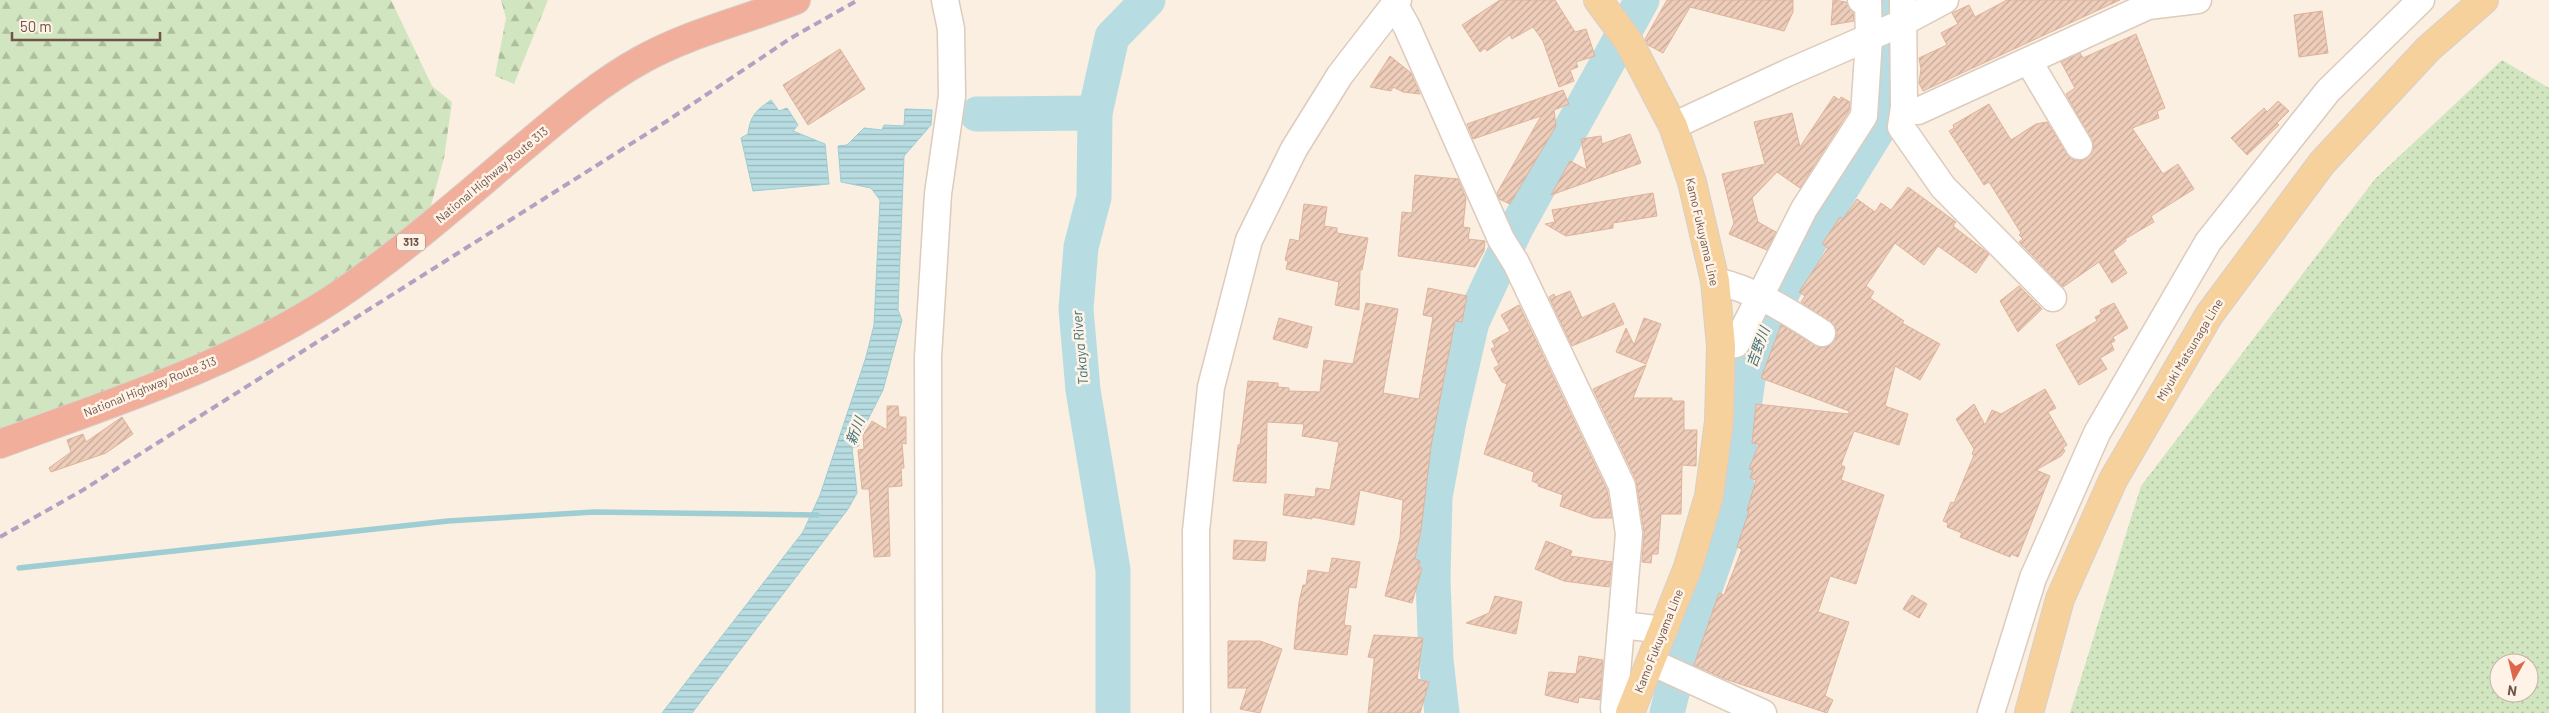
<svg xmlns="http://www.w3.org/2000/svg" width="2549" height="713" font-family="Barlow,'Noto Sans JP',sans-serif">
<defs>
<pattern id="grass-dots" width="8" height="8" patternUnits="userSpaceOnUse" patternTransform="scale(1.25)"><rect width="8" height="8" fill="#d1e6c0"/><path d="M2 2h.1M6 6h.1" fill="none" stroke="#aebd9e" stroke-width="1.8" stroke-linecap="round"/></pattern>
<pattern id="forest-firs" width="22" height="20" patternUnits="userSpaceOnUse" patternTransform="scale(1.25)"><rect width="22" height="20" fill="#d1e6c0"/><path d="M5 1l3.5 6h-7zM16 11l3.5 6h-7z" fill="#aebd9e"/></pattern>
<pattern id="water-rules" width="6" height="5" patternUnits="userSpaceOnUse" patternTransform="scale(1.25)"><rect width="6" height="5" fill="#b7dde2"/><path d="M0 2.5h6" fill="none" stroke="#99b6b9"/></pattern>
<pattern id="building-hatch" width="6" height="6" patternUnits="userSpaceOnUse" patternTransform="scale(1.25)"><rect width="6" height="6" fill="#eecdba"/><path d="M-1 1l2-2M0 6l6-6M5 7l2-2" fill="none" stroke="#c5a999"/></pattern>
</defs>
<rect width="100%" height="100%" fill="#faefe0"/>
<path fill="url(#grass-dots)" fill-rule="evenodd" d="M2502 60 2549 88V713H2070L2141 486 2375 179ZM2499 663H2529V693H2499Z"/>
<g fill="url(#forest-firs)">
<polygon points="0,0 391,0 432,86 452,102 444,158 430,209 332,290 175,372 0,429"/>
<polygon points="501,0 548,0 514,84 495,76 506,18"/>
</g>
<g fill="url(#water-rules)" stroke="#9ecdd3">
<path d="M771 100 779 111 787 108 798 125 793 131 825 144 829 184 753 191 741 138 748 134C750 115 757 110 771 100Z"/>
<polygon points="905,109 932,110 931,125 904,156 898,310 902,320 883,390 858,439 859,446 852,448 857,493 848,509 692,713 662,713 803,532 820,495 866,357 874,325 880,200 871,188 841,182 838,146 847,145 864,128 882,130 884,125 904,126"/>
</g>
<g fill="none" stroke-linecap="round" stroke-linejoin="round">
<polyline stroke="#9ecdd3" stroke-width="5.5" points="19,568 448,521 594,512 817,515"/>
<g stroke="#b7dde2" stroke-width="35">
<polyline points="977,114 1095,113"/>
<polyline points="1113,713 1113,570 1083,390 1076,309 1081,247 1094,197 1095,113 1112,37 1148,0"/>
<polyline points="1442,713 1436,660 1433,579 1435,497 1449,421 1472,322 1516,228 1642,0"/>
<polyline points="1667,713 1682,654 1735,503 1741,429 1749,372 1766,323 1816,230 1883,121 1888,42 1886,0"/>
</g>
</g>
<g fill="url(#building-hatch)" stroke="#dfb39b">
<polygon points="1500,0 1555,0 1575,32 1586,29 1595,56 1576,62 1578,67 1570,70 1574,81 1559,87 1543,41 1533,27 1512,39 1510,35 1487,51 1485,48 1480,52 1462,25"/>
<polygon points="1667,0 1793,0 1793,12 1784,31 1690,7 1663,53 1648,45 1645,39"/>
<polygon points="1833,0 1846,2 1853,12 1854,21 1831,25"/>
<polygon points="2007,0 2120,0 1923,91 1919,83 1921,69 1919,58 1947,45 1941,33 1958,24 1952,13 1969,5 1975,17"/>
<polygon points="2322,11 2328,53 2299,57 2294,15"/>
<polygon points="2136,34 2165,108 2157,111 2159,118 2132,128 2163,174 2178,164 2194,189 2151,216 2154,222 2125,239 2126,241 2113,251 2127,273 2112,283 2099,262 2063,287 2019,242 2023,239 2019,235 2021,233 1989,182 1984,185 1949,131 1954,128 1953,125 1989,104 2011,140 2036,124 2047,122 2071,159 2079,161 2086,159 2092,153 2094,145 2066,94 2075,88 2061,62 2080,53 2083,58"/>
<polygon points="840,49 865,89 808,125 783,85"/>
<polygon points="1390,56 1411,73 1420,94 1403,92 1393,87 1391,91 1370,87"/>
<polygon points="1563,90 1569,104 1554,110 1556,126 1510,204 1499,199 1497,193 1541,116 1473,139 1467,124"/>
<polygon points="1834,96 1839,100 1841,97 1850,102 1849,111 1800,188 1777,172 1752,198 1758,222 1776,232 1767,250 1729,234 1734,223 1722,174 1765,164 1754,122 1792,113 1800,147"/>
<polygon points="2278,101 2289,111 2277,123 2279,125 2247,155 2231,138 2264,108 2267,112"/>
<polygon points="1630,134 1641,163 1551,195 1570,161 1587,170 1581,139 1601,136 1602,144"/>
<polygon points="1415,175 1458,179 1466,198 1463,227 1470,228 1468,239 1485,241 1484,251 1475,267 1398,256 1402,212 1412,213"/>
<polygon points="1908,187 1956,222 1953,226 1989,254 1976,273 1938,246 1924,265 1895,243 1866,286 1874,292 1870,298 1904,321 1902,323 1940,344 1920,380 1895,366 1885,406 1908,414 1899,445 1854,431 1841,465 1845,467 1841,480 1884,495 1856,584 1830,576 1818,612 1849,622 1825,696 1833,700 1827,713 1725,679 1694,665 1719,593 1724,595 1742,549 1737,547 1749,511 1747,511 1756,480 1750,478 1753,470 1749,469 1759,444 1752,443 1756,404 1849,414 1849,411 1761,378 1781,325 1821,348 1828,346 1834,341 1837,334 1835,326 1801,302 1805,296 1799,292 1828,248 1822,244 1840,217 1843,219 1857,199 1875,212 1881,203 1891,210"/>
<polygon points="1653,193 1657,216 1613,223 1613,228 1566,236 1545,224 1555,222 1552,210"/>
<polygon points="1304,204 1327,207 1324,226 1337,228 1337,233 1368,238 1362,270 1360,270 1359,310 1335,305 1339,282 1286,269 1288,261 1285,260 1290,239 1299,241"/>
<polygon points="2019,286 2042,309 2018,332 2000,301"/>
<polygon points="1428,288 1467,296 1462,322 1455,321 1431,446 1421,530 1415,559 1420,561 1418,567 1422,568 1412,603 1385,596 1400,538 1403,500 1360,490 1354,525 1312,517 1312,519 1283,515 1285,494 1315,497 1316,488 1330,490 1339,442 1302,436 1304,424 1267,422 1266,483 1233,481 1238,445 1240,445 1248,381 1278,383 1278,387 1289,388 1289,391 1320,392 1324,360 1353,364 1366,303 1398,309 1383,393 1419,399 1433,317 1423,315"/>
<polygon points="1570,291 1582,318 1614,303 1624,324 1572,346 1549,297 1554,294 1555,297"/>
<polygon points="2114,303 2128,328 2113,337 2115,341 2111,343 2114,350 2100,358 2107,369 2079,385 2056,345 2097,321 2095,317 2101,314 2100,310"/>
<polygon points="1519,305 1607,490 1612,518 1594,518 1560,506 1563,495 1538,486 1539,484 1532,481 1534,472 1484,454 1507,384 1502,382 1494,368 1499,365 1491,349 1495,347 1492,341 1510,331 1501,315"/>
<polygon points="1279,318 1312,327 1307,348 1273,339"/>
<polygon points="1644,318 1661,324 1646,364 1616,352 1626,328 1634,345"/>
<polygon points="1646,365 1633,398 1672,398 1672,401 1684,401 1684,430 1697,430 1696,466 1682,465 1681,514 1661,514 1658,554 1652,554 1651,563 1642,562 1644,532 1636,480 1593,389"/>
<polygon points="2045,389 2056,408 2048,412 2067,445 2063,448 2065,451 2061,456 2036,470 2050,476 2018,557 2011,554 2010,557 1960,537 1962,533 1947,527 1948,523 1943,521 1951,502 1954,503 1974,455 1972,454 1974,449 1956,419 1974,404 1985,425 1992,410 2001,414"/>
<polygon points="887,406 898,406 899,417 906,417 906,444 902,443 904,468 901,468 902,486 888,487 890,556 874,557 869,489 862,489 858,450 864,449 863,435 872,421 887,430"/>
<polygon points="122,417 133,434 106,453 51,472 49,468 71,452 67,440 83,434 86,442"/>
<polygon points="1234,540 1267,542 1265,561 1233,559"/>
<polygon points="1546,541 1572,551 1570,556 1612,562 1609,587 1564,581 1535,569"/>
<polygon points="1332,558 1360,562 1356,588 1349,587 1344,625 1351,626 1347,655 1294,649 1299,602 1303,585 1306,585 1308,570 1329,573"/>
<polygon points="1912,595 1927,604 1919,618 1903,609"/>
<polygon points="1495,596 1522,602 1516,634 1466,623 1489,613"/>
<polygon points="1374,635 1423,638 1417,679 1429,682 1420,713 1368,713 1374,661 1374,658 1368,657"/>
<polygon points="1228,641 1260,641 1282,649 1260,713 1240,709 1247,688 1228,688"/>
<polygon points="1579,656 1603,660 1600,700 1579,697 1578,703 1545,695 1549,672 1576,674"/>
</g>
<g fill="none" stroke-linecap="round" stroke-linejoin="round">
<defs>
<g id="minor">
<polyline points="1903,0 1904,107 1918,111 2148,6 2198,0"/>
<polyline points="1394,4 1407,27 1501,239 1516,263 1622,486 1629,534 1614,708 1627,713"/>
<polyline points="2029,62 2079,146"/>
<polyline points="1904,107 1901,127 1943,187 2053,298"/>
<polyline points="1673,126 1787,73 1902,23 1945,0"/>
<path d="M1715 281C1754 289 1789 312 1822 333"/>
<polyline points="1721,346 1736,344 1804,209 1864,116 1869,39 1868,2 1861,0"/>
<polyline points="1622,625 1664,630"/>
<polyline points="1651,662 1763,713"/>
<polyline points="929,713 928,357 938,194 952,96 951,29 945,0"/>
<polyline points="1197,713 1196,531 1211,387 1249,240 1294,149 1340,75 1398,0"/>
<polyline points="1991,713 2033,578 2097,433 2208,242 2328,91 2421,0"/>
</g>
<g id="major">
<polyline points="1598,0 1629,42 1673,126 1692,182 1715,281 1721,346 1719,421 1709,496 1688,567 1630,713"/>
<polyline points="2029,713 2060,599 2113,480 2209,315 2322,163 2428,49 2484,0"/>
</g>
<path id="highway" d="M0 444C114 402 232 365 334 298 397 256 454 206 512 157 553 123 594 86 641 60 689 33 745 20 796 0"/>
</defs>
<use href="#minor" stroke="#ddcbbd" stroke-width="29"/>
<use href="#major" stroke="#d7cfcc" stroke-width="30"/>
<use href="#highway" stroke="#d7cfcc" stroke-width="30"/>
<use href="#minor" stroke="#fff" stroke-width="26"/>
<use href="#major" stroke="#f6d19c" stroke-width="28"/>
<use href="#highway" stroke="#f1ae9a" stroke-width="28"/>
<polyline stroke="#b1a1c2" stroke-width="4" stroke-dasharray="8 5" stroke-linecap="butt" points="0,537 83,490 667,121 791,38 858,0"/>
</g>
<g text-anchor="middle" stroke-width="5" stroke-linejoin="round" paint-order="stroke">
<rect fill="#fef3e6" stroke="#9a8478" stroke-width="1" x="397" y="233.5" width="28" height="17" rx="4"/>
<g font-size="11" font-weight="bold" fill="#6f5549">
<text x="411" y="246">313</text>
</g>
<g font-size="12" fill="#6f5549" stroke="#fef3e6">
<text transform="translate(492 175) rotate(-40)" y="4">National Highway Route 313</text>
<text transform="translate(1702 232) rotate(77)" y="4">Kamo Fukuyama Line</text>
<text transform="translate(2190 350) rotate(-59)" y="4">Miyuki Matsunaga Line</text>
<text transform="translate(150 387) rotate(-22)" y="4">National Highway Route 313</text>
<text transform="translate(1659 641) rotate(-68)" y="4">Kamo Fukuyama Line</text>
</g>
<g font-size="14" font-style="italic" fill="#42737b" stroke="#fef3e6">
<text transform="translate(1758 347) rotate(-70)" y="5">吉野川</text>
<text transform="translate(1080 348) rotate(-95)" y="5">Takaya River</text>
<text transform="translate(855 431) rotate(-69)" y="5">新川</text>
</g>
</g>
<g transform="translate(2514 678) rotate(188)"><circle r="24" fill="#fef3e6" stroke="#c5b4a7"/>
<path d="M0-4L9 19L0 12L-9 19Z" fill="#dd674c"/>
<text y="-8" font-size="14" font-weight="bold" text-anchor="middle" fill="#6f5549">N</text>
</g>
<path d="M12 32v8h148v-8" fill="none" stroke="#6f5549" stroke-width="2.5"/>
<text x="20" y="32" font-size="15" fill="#6f5549" stroke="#fef3e6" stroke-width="4" paint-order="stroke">50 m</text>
</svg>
